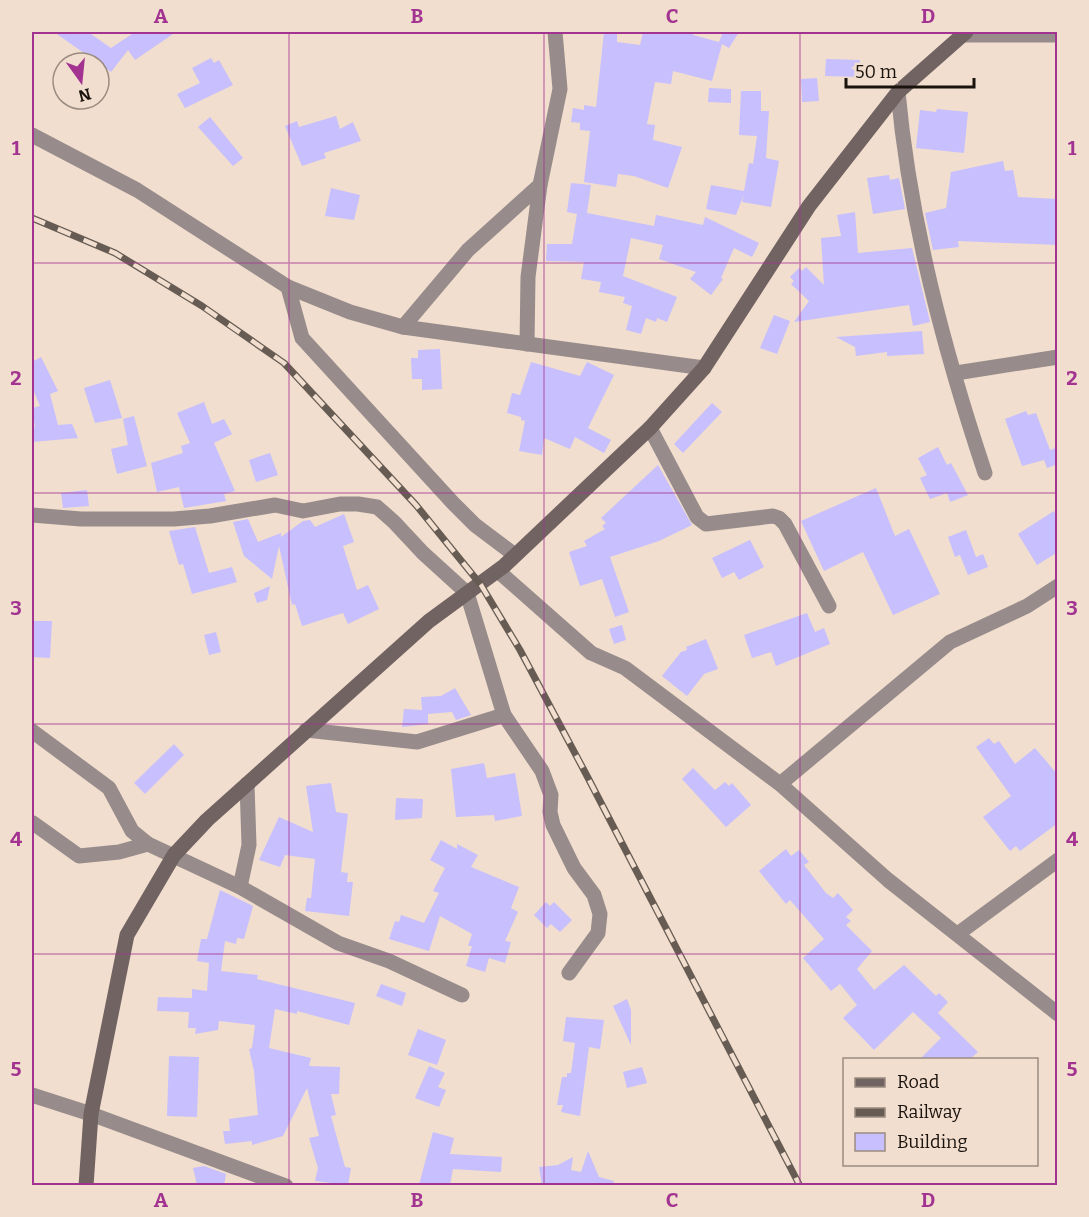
<svg xmlns="http://www.w3.org/2000/svg" width="1089" height="1217" font-family="Bitter,serif">
<rect width="100%" height="100%" fill="#f1dece"/>
<g fill="#c7bffe">
<polygon points="54,32 88,32 111,48 135,32 176,32 135,60 128,50 111,72"/>
<polygon points="604,32 617,32 617,42 640,45 643,32 694,32 693,35 719,42 723,32 739,32 729,48 722,44 712,81 673,71 671,84 655,82 647,124 655,125 653,140 682,147 668,188 634,176 618,174 616,187 584,182 590,131 580,130 580,123 571,122 573,108 584,110 584,105 596,107"/>
<polygon points="211,58 214,63 219,60 233,85 185,108 177,94 200,83 192,68"/>
<polygon points="826,59 860,60 860,77 825,76"/>
<polygon points="817,78 819,101 802,102 801,79"/>
<polygon points="709,88 731,89 731,103 708,102"/>
<polygon points="741,91 761,91 761,111 769,111 766,158 779,161 771,207 742,202 744,194 736,215 706,209 711,185 744,191 749,163 753,164 757,136 739,135"/>
<polygon points="937,109 968,112 964,153 916,148 920,110 936,112"/>
<polygon points="336,116 340,129 353,122 361,141 324,153 326,158 302,166 285,126 297,121 299,127"/>
<polygon points="210,117 243,158 233,166 198,127"/>
<polygon points="1003,161 1005,171 1013,170 1018,197 1058,199 1058,245 958,241 959,247 933,250 925,213 946,208 951,172"/>
<polygon points="889,175 890,180 899,178 905,209 873,214 867,178"/>
<polygon points="571,183 591,185 587,213 654,226 656,215 703,225 705,217 759,243 752,257 734,248 721,278 723,279 711,295 690,279 696,272 659,259 663,245 631,238 623,276 677,297 667,322 657,318 656,322 646,318 641,334 626,330 632,306 623,303 625,297 599,292 601,282 581,279 584,262 546,261 547,244 572,244 577,214 567,212"/>
<polygon points="331,188 360,195 354,220 325,216"/>
<polygon points="855,212 858,253 912,248 930,322 913,326 909,305 794,322 809,301 791,284 794,281 790,277 799,268 802,271 806,267 824,285 821,238 841,236 837,215"/>
<polygon points="774,315 790,321 777,354 760,348"/>
<polygon points="922,331 924,354 887,356 887,352 856,356 855,347 836,337"/>
<polygon points="440,349 442,389 422,390 422,379 412,379 411,358 418,358 418,350"/>
<polygon points="41,357 58,391 50,394 58,425 72,424 78,438 32,442 32,428 35,427 32,408 40,406 32,387 32,362"/>
<polygon points="531,362 580,376 587,362 614,375 588,428 611,440 604,453 575,437 570,449 544,438 542,455 519,451 525,421 521,420 521,417 507,413 512,393 520,395"/>
<polygon points="110,380 122,418 95,423 84,388"/>
<polygon points="204,402 212,424 224,419 232,434 214,443 235,491 224,494 226,501 184,508 179,487 157,492 151,463 183,453 181,446 190,443 177,413"/>
<polygon points="712,403 722,412 683,453 674,444"/>
<polygon points="1026,411 1028,415 1036,413 1050,450 1058,447 1058,464 1047,468 1044,460 1022,466 1005,419"/>
<polygon points="134,416 147,466 117,474 111,449 128,445 123,419"/>
<polygon points="938,447 947,465 951,463 968,495 950,502 947,493 930,499 920,478 927,475 918,458"/>
<polygon points="270,453 278,475 256,482 249,460"/>
<polygon points="658,465 692,525 659,541 610,557 629,612 615,617 602,579 580,586 569,552 587,546 584,541 605,529 602,526 606,523 601,518"/>
<polygon points="876,488 895,536 909,529 940,594 893,615 863,552 824,571 801,521"/>
<polygon points="87,490 89,506 63,508 61,493"/>
<polygon points="1054,511 1058,524 1058,552 1037,565 1018,534"/>
<polygon points="344,514 354,542 343,546 357,590 368,585 379,609 348,624 343,613 302,626 295,604 292,605 279,546 272,579 244,556 233,522 248,519 258,542 281,533 281,537 303,521 310,520 315,527"/>
<polygon points="195,527 209,573 232,567 237,582 192,594 183,564 179,565 169,531"/>
<polygon points="966,530 976,557 983,554 988,567 968,575 960,555 955,557 948,537"/>
<polygon points="750,540 764,567 739,580 734,572 722,578 712,558"/>
<polygon points="270,586 267,600 257,603 254,593"/>
<polygon points="807,613 815,632 824,628 830,644 776,666 771,652 752,658 744,635"/>
<polygon points="34,621 52,621 50,658 32,657"/>
<polygon points="622,625 626,640 614,644 609,629"/>
<polygon points="216,632 221,652 209,655 204,635"/>
<polygon points="706,639 718,669 704,674 687,696 662,676 681,652 687,650 686,647"/>
<polygon points="455,688 471,715 456,720 452,712 428,714 428,724 402,727 404,709 422,710 421,697 441,696"/>
<polygon points="989,738 994,744 999,741 1015,764 1035,748 1058,775 1058,823 1020,851 1016,846 1010,851 983,817 1011,796 976,747"/>
<polygon points="174,744 184,755 145,794 134,783"/>
<polygon points="484,763 487,778 515,773 522,816 495,821 494,815 456,817 451,769"/>
<polygon points="693,768 715,790 725,782 729,786 732,783 751,805 726,827 682,779"/>
<polygon points="331,783 336,812 348,814 341,872 348,873 347,882 353,882 349,916 305,911 307,898 311,898 315,859 285,855 280,867 259,860 279,817 313,832 306,786"/>
<polygon points="396,798 423,799 422,818 395,820"/>
<polygon points="441,840 457,849 457,844 478,855 471,867 519,887 511,908 518,912 505,941 511,942 505,963 489,958 485,972 466,966 472,946 468,946 472,934 440,916 429,951 389,939 395,921 399,922 401,915 424,923 439,893 433,891 445,868 430,860"/>
<polygon points="786,849 791,856 799,850 809,862 804,865 826,893 833,898 838,893 853,910 846,917 851,921 846,925 872,951 857,969 874,990 904,965 936,996 939,993 948,1002 938,1013 978,1052 970,1059 920,1059 941,1038 913,1012 874,1050 843,1018 857,1005 840,984 831,991 803,958 824,939 790,900 786,904 759,871"/>
<polygon points="220,890 253,906 244,939 237,938 236,944 225,941 221,971 258,975 257,979 355,1003 349,1025 297,1011 297,1014 275,1009 269,1048 311,1058 309,1066 340,1067 339,1094 331,1094 336,1115 331,1116 345,1167 351,1168 348,1185 315,1181 318,1168 309,1138 319,1136 307,1088 283,1136 252,1145 252,1141 225,1144 223,1131 230,1131 229,1119 258,1115 254,1071 249,1049 252,1048 255,1025 219,1021 218,1030 195,1034 196,1028 188,1028 189,1012 157,1011 158,997 192,998 192,989 207,991 209,963 197,961 201,939 207,939"/>
<polygon points="546,902 550,906 554,902 572,920 560,932 551,924 547,928 534,915"/>
<polygon points="381,984 406,993 402,1006 376,996"/>
<polygon points="627,999 631,1010 631,1045 613,1006"/>
<polygon points="566,1017 604,1020 600,1049 589,1047 580,1116 561,1112 563,1105 557,1105 562,1077 567,1077 567,1073 571,1073 575,1043 563,1041"/>
<polygon points="418,1029 446,1040 437,1065 408,1055"/>
<polygon points="169,1056 199,1057 197,1117 167,1116"/>
<polygon points="429,1066 445,1073 438,1087 446,1090 439,1107 415,1098"/>
<polygon points="642,1067 647,1083 627,1088 623,1072"/>
<polygon points="433,1132 454,1138 450,1154 502,1157 501,1172 453,1169 450,1185 419,1185"/>
<polygon points="588,1151 599,1177 614,1181 613,1185 542,1185 539,1167 558,1165 573,1157 571,1170 581,1172"/>
<polygon points="204,1166 226,1174 224,1185 197,1185 193,1168"/>
</g>
<g fill="none" stroke-linecap="round" stroke-linejoin="round">
<g stroke="#978c8b" stroke-width="15">
<polyline points="961,35 1058,35"/>
<path d="M898 92C910 222 944 350 985 473"/>
<polyline points="32,135 137,190 288,287 350,312 403,327 704,368"/>
<polyline points="288,287 302,338 453,503 475,525 515,555"/>
<polyline points="403,327 468,250 540,185"/>
<polyline points="527,344 528,277 540,185 560,89 555,32"/>
<polyline points="956,373 1058,357"/>
<polyline points="650,428 697,517 706,524 773,516 779,518 785,524 829,606"/>
<polyline points="32,515 81,519 174,519 210,516 275,505 303,511 340,504 358,504 377,507 394,522 423,553 467,593 504,715 542,771 551,795 550,812 553,825 574,868 594,895 600,914 598,933 569,973"/>
<polyline points="306,730 417,742 504,715"/>
<polyline points="32,731 109,788 132,831 148,844 240,887 338,943 389,961 462,995"/>
<polyline points="780,784 950,642 1027,606 1058,586"/>
<polyline points="33,823 79,856 119,852 148,844"/>
<polyline points="240,887 249,845 247,784"/>
<polyline points="959,933 1058,860"/>
<polyline points="32,1095 91,1114 286,1186"/>
</g>
<polyline stroke="#978c8b" stroke-width="15" points="498,571 591,653 625,668 780,784 888,880 1058,1014"/>
<polyline stroke="#726363" stroke-width="15" points="86,1186 91,1114 127,935 174,855 207,820 429,621 504,566 650,428 704,368 809,206 898,92 966,32"/>
<defs>
<polyline id="rail" points="32,218 115,253 202,306 284,363 416,505 481,585 520,650 586,774 800,1186"/>
</defs>
<use href="#rail" stroke="#675c53" stroke-width="7"/>
<use href="#rail" stroke="#f1dece" stroke-width="4.5" stroke-dasharray="14" stroke-linecap="butt"/>
</g>
<path fill="none" stroke="#a23391" stroke-width="1.5" stroke-opacity="0.55" d="M289 32V1186M544 32V1186M800 32V1186M32 263H1058M32 493H1058M32 724H1058M32 954H1058"/>
<rect width="1089" height="1217" fill="none" stroke="#f1dece" stroke-width="66"/>
<rect x="843" y="1058" width="195" height="108" fill="#f1dece" stroke="#9b8c81" stroke-width="1.5"/>
<rect x="855" y="1078" width="30" height="9" fill="#726363" stroke="#9b8c81" stroke-width="1.5"/>
<text x="897" y="1088" font-size="18" fill="#19120d">Road</text>
<rect x="855" y="1108" width="30" height="9" fill="#675c53" stroke="#9b8c81" stroke-width="1.5"/>
<text x="897" y="1118" font-size="18" fill="#19120d">Railway</text>
<rect x="855" y="1133" width="30" height="18" fill="#c7bffe" stroke="#9b8c81" stroke-width="1.5"/>
<text x="897" y="1148" font-size="18" fill="#19120d">Building</text>
<g transform="translate(81 81) rotate(165)"><circle r="28" fill="#f1dece" stroke="#9b8c81" stroke-width="1.5"/>
<path d="M0-4.5L10 22L0 15L-10 22Z" fill="#a23391"/>
<text y="-9" font-size="16" font-weight="bold" text-anchor="middle" fill="#19120d">N</text>
</g>
<path d="M846 78v9h128v-9" fill="none" stroke="#19120d" stroke-width="3"/>
<text x="855" y="78" font-size="18" fill="#19120d" stroke="#f1dece" stroke-width="4.5" paint-order="stroke">50 m</text>
<rect x="33" y="33" width="1023" height="1151" fill="none" stroke="#a23391" stroke-width="2"/>
<g font-size="20" text-anchor="middle" font-weight="bold" fill="#a23391">
<text x="161" y="23">A</text>
<text x="417" y="23">B</text>
<text x="672" y="23">C</text>
<text x="928" y="23">D</text>
<text x="16" y="155">1</text>
<text x="1072" y="155">1</text>
<text x="16" y="385">2</text>
<text x="1072" y="385">2</text>
<text x="16" y="615">3</text>
<text x="1072" y="615">3</text>
<text x="16" y="846">4</text>
<text x="1072" y="846">4</text>
<text x="16" y="1076">5</text>
<text x="1072" y="1076">5</text>
<text x="161" y="1207">A</text>
<text x="417" y="1207">B</text>
<text x="672" y="1207">C</text>
<text x="928" y="1207">D</text>
</g>
</svg>
